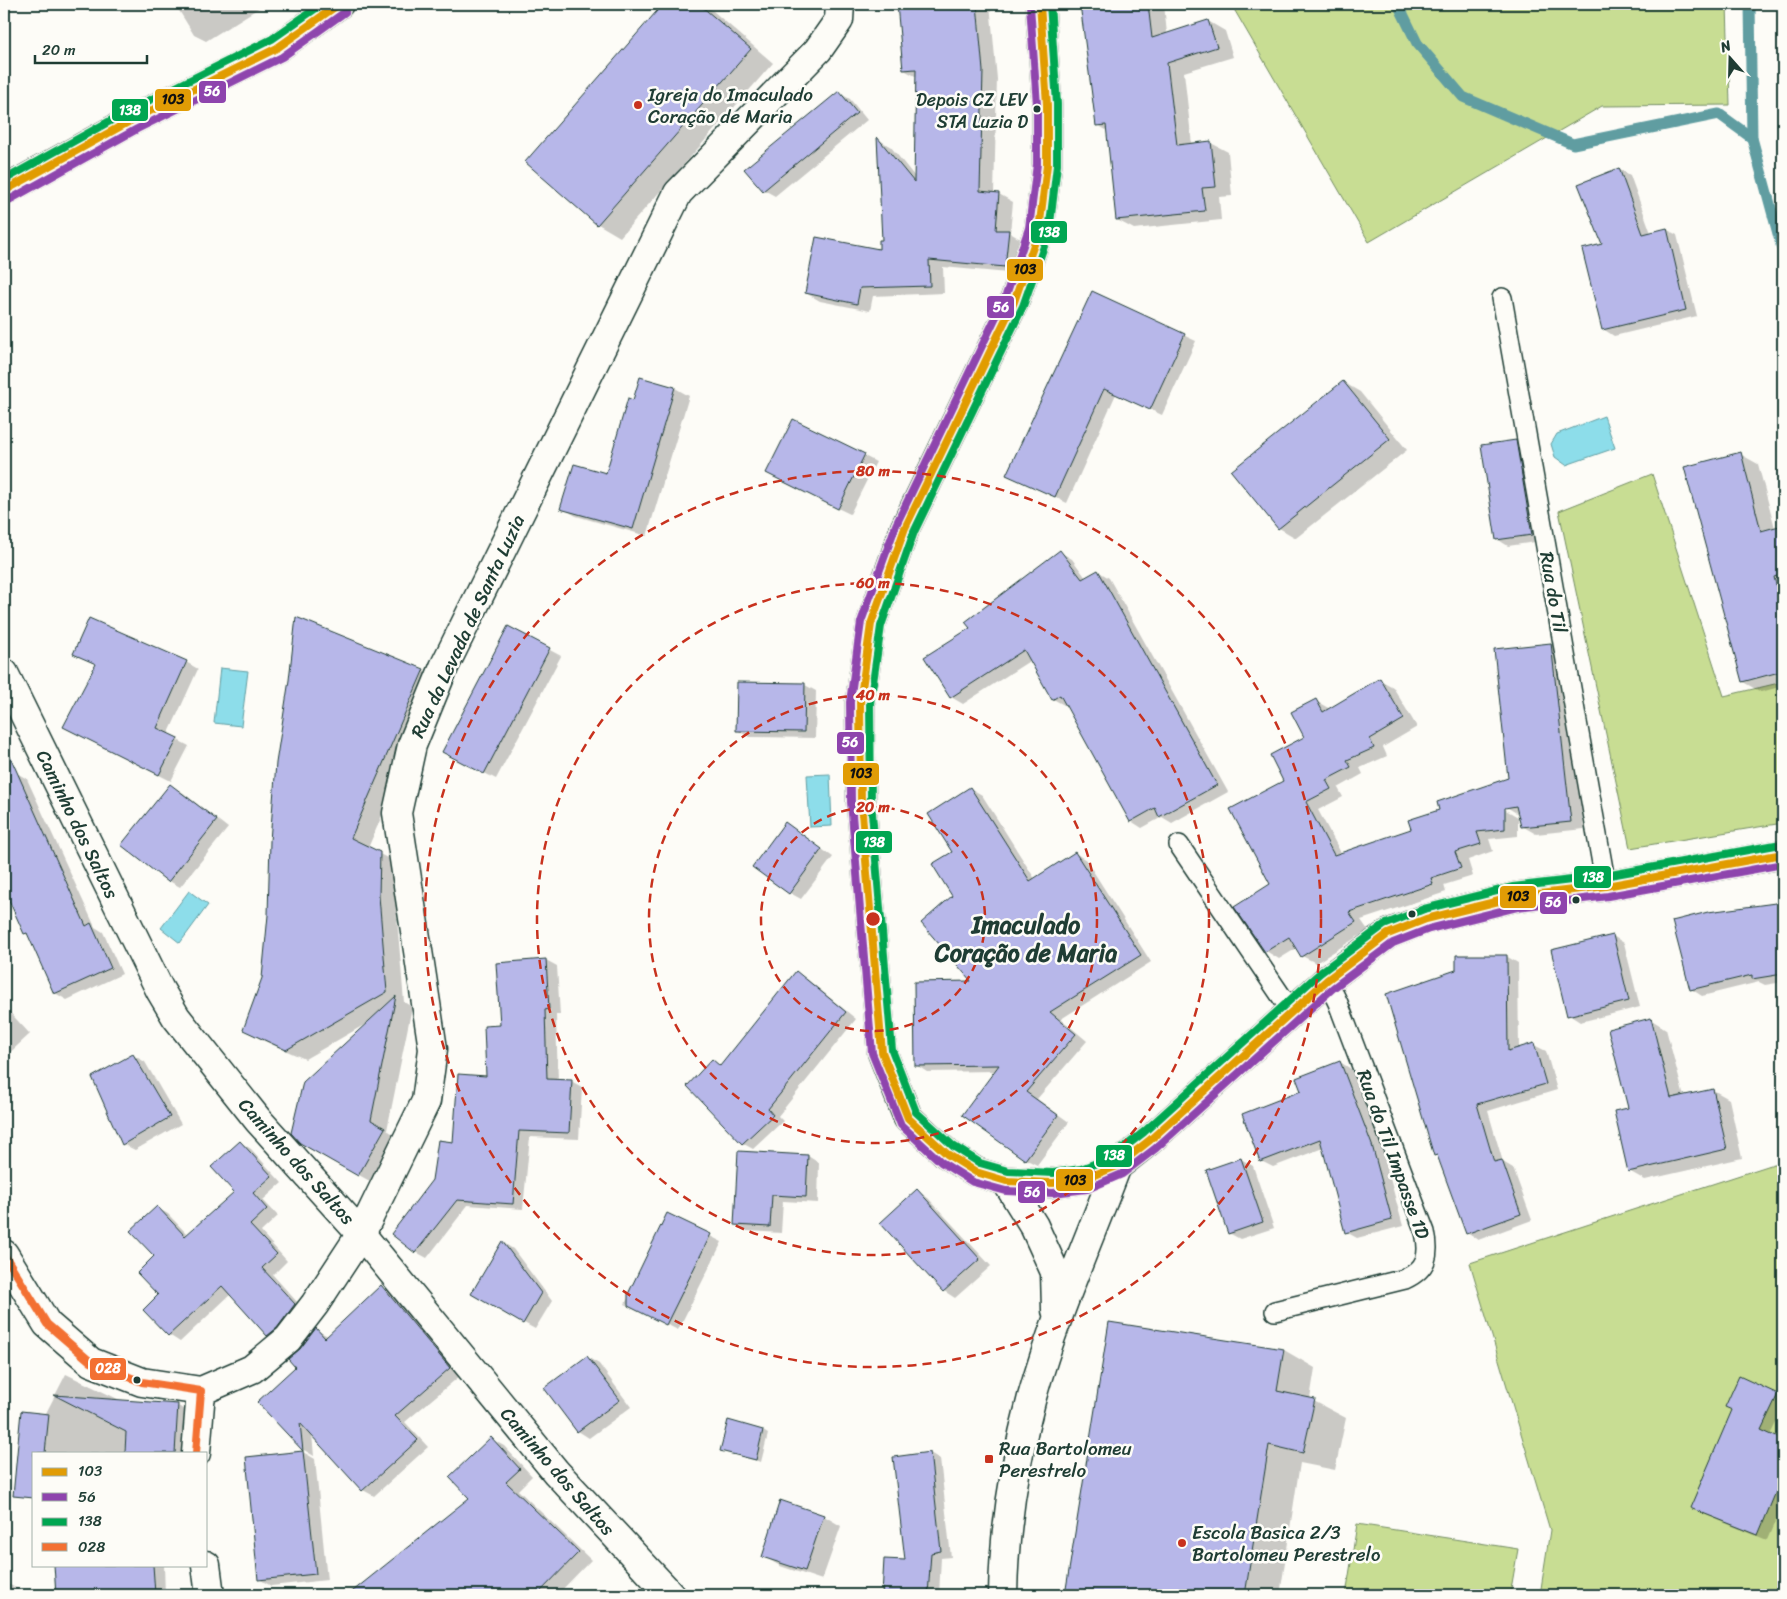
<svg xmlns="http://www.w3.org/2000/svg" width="1787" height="1599" font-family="Sriracha,sans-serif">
<rect width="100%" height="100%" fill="#fdfcf7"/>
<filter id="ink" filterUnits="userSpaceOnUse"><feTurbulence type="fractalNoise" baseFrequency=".02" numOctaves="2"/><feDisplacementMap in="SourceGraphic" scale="10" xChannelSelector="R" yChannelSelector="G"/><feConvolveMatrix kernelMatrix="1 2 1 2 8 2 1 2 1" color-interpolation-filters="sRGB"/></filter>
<g filter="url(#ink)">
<g fill="#c8dd93" stroke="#748d64">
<polygon points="1231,4 1727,4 1730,105 1602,106 1369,242"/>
<polygon points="1652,474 1724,696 1783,682 1783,823 1630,848 1559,511"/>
<polygon points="1783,1161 1783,1595 1540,1595 1550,1530 1470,1263"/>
<polygon points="1357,1524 1518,1549 1510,1595 1346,1595"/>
</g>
<g fill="#8dddea" stroke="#619da1">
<polygon points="1604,416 1615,448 1566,465 1555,457 1551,444 1557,434"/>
<polygon points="220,668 248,671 241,726 214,723"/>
<polygon points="830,774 832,826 810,827 807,775"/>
<polygon points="189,891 208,905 180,943 161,928"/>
</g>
<g fill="#0003">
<polygon points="175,4 265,4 206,41 194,35"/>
<polygon points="665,4 705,4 773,63 620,237 598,224 526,162"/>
<polygon points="898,4 990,4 997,79 994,194 999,194 1013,202 1010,233 1022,240 1019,274 943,267 944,293 873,296 870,311 820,301 806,293 880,250 883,241 878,139 891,147 915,177 917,77 904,70"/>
<polygon points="1082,4 1164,4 1167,34 1208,21 1225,31 1233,57 1184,72 1192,145 1211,143 1228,152 1232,196 1219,197 1221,220 1134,229 1117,220 1108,131 1097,125"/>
<polygon points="1783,65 1783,78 1781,66"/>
<polygon points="839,93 850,99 867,120 775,196 764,190"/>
<polygon points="1619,169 1630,175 1651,233 1666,229 1677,235 1697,316 1614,336 1603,329 1603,245"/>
<polygon points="1092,293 1196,341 1162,415 1116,394 1067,503 1007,474"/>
<polygon points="641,378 675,388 689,396 647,536 576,516 562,508 607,474 634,402"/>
<polygon points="1343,382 1360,392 1407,450 1296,538 1279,528"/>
<polygon points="794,420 876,462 850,514 779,480"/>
<polygon points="1516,442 1527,448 1543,541 1508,546 1497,539"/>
<polygon points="1740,454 1758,464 1775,528 1783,526 1783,686 1761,692 1743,682"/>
<polygon points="1060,552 1072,559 1086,578 1098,571 1109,578 1228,792 1172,823 1162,817 1142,828 1131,821 1067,704 1064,705 1053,699 1031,660 963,704 951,697 972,629"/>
<polygon points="509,628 561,656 496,779 455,758"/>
<polygon points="1551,644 1564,652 1584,829 1536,834 1522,826 1518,814 1500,803 1499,806 1518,817 1518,836 1489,839 1493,851 1468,860 1473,876 1444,885 1446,892 1361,920 1368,930 1316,963 1302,956 1297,948 1279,959 1266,951 1236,907 1271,884 1285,781 1306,738 1316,701 1330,709 1380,680 1393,687 1417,727 1383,747 1387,756 1360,768 1363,774 1338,788 1343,797 1318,810 1341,853 1413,829 1441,811 1509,779 1495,650"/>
<polygon points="74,654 186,662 198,669 168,735 189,746 171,781 76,733 97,665"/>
<polygon points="423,670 441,680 368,848 397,863 396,907 404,1002 412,1007 387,1130 400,1138 375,1184 300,1142 369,1022 305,1059 262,1040 245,1030"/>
<polygon points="805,685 816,691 815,738 749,737 737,730"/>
<polygon points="15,772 27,779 95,927 103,932 122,974 67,1000 55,993 29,936 25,933 4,886 4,778"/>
<polygon points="170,785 182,792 228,828 180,887 169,881"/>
<polygon points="970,788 982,795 1035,879 1075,853 1086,860 1151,962 1061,1019 1087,1041 1037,1099 1069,1122 1037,1165 1025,1159 996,1071 927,1072 916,1065 974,983 954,896 954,852"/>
<polygon points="785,823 833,857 801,899 790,893"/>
<polygon points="1783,903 1783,982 1765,985 1759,982 1702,996 1691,989 1708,913"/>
<polygon points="1613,936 1624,943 1640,1007 1580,1022 1569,1015"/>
<polygon points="1506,956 1518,963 1519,1049 1534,1045 1546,1051 1557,1090 1488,1111 1503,1162 1513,1168 1532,1220 1478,1240 1467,1233 1439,1157 1435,1155 1457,970"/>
<polygon points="546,960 557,966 560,1015 556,1015 558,1081 571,1081 582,1087 579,1139 530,1137 523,1209 468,1205 427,1258 416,1252 433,1181 455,1144 487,1077 502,1026"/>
<polygon points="796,973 807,979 856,1019 778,1116 783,1121 753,1149 742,1143 712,1060 721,1066"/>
<polygon points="4,1006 30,1034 4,1058"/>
<polygon points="1650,1019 1666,1029 1684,1097 1713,1090 1729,1099 1742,1158 1645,1180 1629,1171 1630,1109"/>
<polygon points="133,1055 145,1062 181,1124 135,1150 123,1144"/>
<polygon points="1340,1062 1351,1069 1383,1153 1403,1226 1357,1238 1346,1232 1323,1148 1273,1167 1261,1161 1303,1092"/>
<polygon points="240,1142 251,1149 282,1183 263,1200 278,1216 261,1232 287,1261 273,1275 306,1312 279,1342 268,1335 231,1294 180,1342 169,1335 160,1295 156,1256 157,1208 168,1214 188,1235 236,1192"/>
<polygon points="808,1156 819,1163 818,1203 783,1201 781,1233 747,1231 735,1225"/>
<polygon points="1241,1159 1253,1166 1274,1228 1240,1239 1229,1233"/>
<polygon points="917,1191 928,1198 991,1266 955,1298 944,1291"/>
<polygon points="668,1215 722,1242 678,1330 625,1304"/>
<polygon points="502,1242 513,1249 552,1301 535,1329 472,1294"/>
<polygon points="381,1287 392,1293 461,1375 405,1422 428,1447 374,1496 363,1490 312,1434 314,1456 304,1450 259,1402 296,1367 301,1349 316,1330 328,1336"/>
<polygon points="1110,1323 1284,1350 1315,1368 1310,1399 1346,1418 1335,1470 1300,1463 1280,1595 1067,1595"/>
<polygon points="587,1357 599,1364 631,1407 589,1438 578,1431"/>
<polygon points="66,1374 124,1402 178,1406 189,1412 186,1453 34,1453 30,1455 45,1415"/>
<polygon points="1740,1378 1783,1398 1783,1409 1770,1435 1783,1441 1783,1503 1767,1540 1701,1513 1692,1507 1733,1410"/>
<polygon points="728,1422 763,1431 768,1434 761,1462 727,1453 722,1450"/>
<polygon points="491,1439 504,1446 532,1476 518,1490 591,1560 557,1595 350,1595 471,1498"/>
<polygon points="303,1452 315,1459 327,1580 271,1586 259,1579"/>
<polygon points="930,1453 940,1459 951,1557 941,1558 939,1595 883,1595 885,1560 907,1561"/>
<polygon points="824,1516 841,1526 822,1580 780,1566 763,1556"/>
<polygon points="56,1565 164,1565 165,1595 57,1595"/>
<polygon points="4,1582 30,1595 4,1595"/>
</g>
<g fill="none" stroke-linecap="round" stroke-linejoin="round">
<g stroke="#619da1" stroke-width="11">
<polyline points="1398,4 1417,43 1463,97 1573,144 1719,114 1752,138"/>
<polyline points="1750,4 1752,138 1783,252"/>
</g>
</g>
<g fill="#b7b7e9" stroke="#1f3d34">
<polygon points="663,4 699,4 751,49 597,225 525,162"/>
<polygon points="897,4 977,4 983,71 980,191 999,193 996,230 1009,230 1005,267 929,260 930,286 860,288 857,304 805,293 816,237 879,249 879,240 882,240 877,137 914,182 916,69 903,70"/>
<polygon points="1080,4 1148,4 1152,38 1208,20 1217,47 1167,63 1177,145 1211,141 1216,187 1202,188 1205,211 1116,220 1106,125 1096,126"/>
<polygon points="839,91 857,113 763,191 744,169"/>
<polygon points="1619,168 1643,234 1667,228 1686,310 1602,330 1582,249 1602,244 1578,184"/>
<polygon points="1092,291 1185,334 1150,410 1104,389 1055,497 1006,475"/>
<polygon points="640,377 675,387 633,529 560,509 574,464 606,473 628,398 633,400"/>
<polygon points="1343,381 1390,439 1278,529 1231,471"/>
<polygon points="793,419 865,454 838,509 766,473"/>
<polygon points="1516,440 1532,535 1496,540 1481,445"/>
<polygon points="1741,452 1761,531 1783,525 1783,574 1774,577 1783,612 1783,671 1742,682 1684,467"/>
<polygon points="1060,550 1082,579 1098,570 1217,785 1159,817 1155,808 1130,822 1060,695 1052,700 1024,650 950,698 924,657 970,628 965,622"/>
<polygon points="296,617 424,669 351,838 380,852 379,896 387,992 286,1050 243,1030 262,978 268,915 270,841 276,763 289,680"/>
<polygon points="89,618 187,661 157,728 178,738 159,775 63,727 96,664 73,654"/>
<polygon points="508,626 550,648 484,774 442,752"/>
<polygon points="1551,643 1571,822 1521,827 1516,806 1505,808 1505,829 1477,832 1481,844 1455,852 1461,868 1431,878 1433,884 1349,912 1356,922 1301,957 1289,937 1265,952 1234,907 1270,884 1230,809 1283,781 1270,755 1304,737 1291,712 1316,699 1323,712 1380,678 1404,719 1370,739 1374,748 1347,760 1351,767 1326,780 1331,789 1306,802 1334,855 1411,829 1408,820 1439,810 1437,802 1508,778 1494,649"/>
<polygon points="737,682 805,683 804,732 736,731"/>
<polygon points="4,743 86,926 91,923 111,968 54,994 27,933 24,934 4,889"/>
<polygon points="170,784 217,820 168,882 121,845"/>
<polygon points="970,787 1030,881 1075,852 1141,955 1050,1012 1076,1034 1026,1092 1058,1115 1025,1160 962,1115 999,1065 915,1066 914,982 971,981 921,923 952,896 932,864 952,852 928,814"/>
<polygon points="785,822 822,849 789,894 752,867"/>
<polygon points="1783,902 1783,974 1752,979 1752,975 1690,990 1672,921 1708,912"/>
<polygon points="1613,935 1629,1001 1567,1016 1551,950"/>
<polygon points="1456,955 1507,955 1508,1051 1534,1043 1546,1084 1477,1104 1494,1162 1502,1160 1521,1214 1466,1234 1437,1155 1434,1156 1386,994 1456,970"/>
<polygon points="546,959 549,1009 545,1010 547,1079 572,1080 569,1133 519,1131 513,1204 457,1200 415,1253 391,1234 432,1180 438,1140 453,1142 458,1074 486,1076 484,1026 500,1025 496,963"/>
<polygon points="796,971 846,1012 768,1109 773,1115 742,1144 687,1086 712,1059 720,1066"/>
<polygon points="396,996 371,1120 385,1128 358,1176 300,1143 291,1133 303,1082"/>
<polygon points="1651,1018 1671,1098 1713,1089 1727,1149 1628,1172 1614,1111 1628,1108 1608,1029"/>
<polygon points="133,1054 170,1117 122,1145 92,1077"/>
<polygon points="1340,1061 1372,1145 1392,1220 1345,1233 1320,1139 1260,1162 1242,1114 1301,1091 1296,1078"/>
<polygon points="240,1141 272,1176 253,1193 267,1209 250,1225 277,1254 262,1268 295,1304 277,1328 267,1336 222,1286 168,1336 143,1310 158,1295 137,1273 154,1256 130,1231 157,1206 185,1236 234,1192 211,1167"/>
<polygon points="738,1151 808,1155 806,1197 772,1195 770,1227 734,1225"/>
<polygon points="1241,1158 1263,1222 1228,1234 1206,1170"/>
<polygon points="917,1189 980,1259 943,1292 880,1223"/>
<polygon points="667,1213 711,1234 666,1325 628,1306 628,1294"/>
<polygon points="502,1241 541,1293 523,1324 471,1294"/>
<polygon points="381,1285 450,1368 395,1416 418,1440 362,1491 300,1423 303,1451 257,1402 295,1367 288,1359 300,1349 316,1328 325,1338"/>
<polygon points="1109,1322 1284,1349 1277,1391 1315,1399 1303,1453 1269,1445 1245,1595 1065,1595"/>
<polygon points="587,1356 620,1400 577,1432 544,1388"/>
<polygon points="1739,1376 1778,1394 1761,1430 1783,1440 1783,1475 1758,1535 1690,1508 1732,1410 1725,1407"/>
<polygon points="54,1395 178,1404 175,1453 125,1453 126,1432"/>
<polygon points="21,1411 49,1414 45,1453 34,1453 34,1498 13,1496"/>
<polygon points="728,1420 763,1430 756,1460 720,1451"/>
<polygon points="491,1437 520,1469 506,1482 579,1552 537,1595 348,1595 469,1498 449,1477"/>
<polygon points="303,1451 316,1574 258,1580 246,1457"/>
<polygon points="930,1452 941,1551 931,1553 928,1595 882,1595 884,1559 905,1560 893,1457"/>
<polygon points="780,1500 824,1515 805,1571 762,1557"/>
<polygon points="54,1565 153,1565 155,1594 56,1595"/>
</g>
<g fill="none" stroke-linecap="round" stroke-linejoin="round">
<defs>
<g id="lane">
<polyline points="1502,298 1606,886"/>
<polyline points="1179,845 1292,1012"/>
<path d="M1275 1311 1405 1279C1427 1269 1430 1255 1425 1232L1338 1003 1327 980"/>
</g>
<g id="street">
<polyline points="4,673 160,990 176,1017 258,1120 361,1234 556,1472 671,1595"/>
<polyline points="1006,1181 1034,1226 1055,1272 1056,1310"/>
<polyline points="4,1254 47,1324 91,1362 142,1382 201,1391 252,1369 288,1339 315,1304 361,1234 426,1101 433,1049 397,813 412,745 444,667 678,193 818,50 839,20 840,4"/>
<polyline points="196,1453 201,1391"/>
<polyline points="206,1565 210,1595"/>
<path d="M1003 1595C1004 1529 1015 1461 1032 1397 1054 1318 1088 1242 1117 1166"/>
</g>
<g id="secondary">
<polyline points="1040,4 1047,105 1047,165 1039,230 1014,302 905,528 871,624 860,703 861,801 882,1052 908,1118 947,1154 976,1172 1006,1181 1053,1183 1084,1179 1117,1166 1150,1140 1327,980 1388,934 1426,919 1515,897 1606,886 1783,854"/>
<polyline points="4,191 132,120 277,48 339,4"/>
</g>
</defs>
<use href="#lane" stroke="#1f3d34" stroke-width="22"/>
<use href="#street" stroke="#1f3d34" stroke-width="31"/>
<use href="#secondary" stroke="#1f3d34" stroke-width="31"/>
<use href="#lane" stroke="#fdfcf7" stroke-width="19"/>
<use href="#street" stroke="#fdfcf7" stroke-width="28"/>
<use href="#secondary" stroke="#fdfcf7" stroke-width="28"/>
<defs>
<g id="bus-1">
<polyline points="1040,4 1047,105 1047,165 1039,230 1014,302 905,528 871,624 860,703 861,801 882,1052 908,1118 947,1154 976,1172 1006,1181 1053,1183 1084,1179 1117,1166 1150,1140 1327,980 1388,934 1426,919 1515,897 1606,886 1783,854"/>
<polyline points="4,191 132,120 277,48 339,4"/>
</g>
<g id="bus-2">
<polyline points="1030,5 1037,105 1037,164 1029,228 1005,298 896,525 861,622 850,702 851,802 872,1053 901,1125 941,1162 973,1182 1006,1191 1053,1193 1087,1189 1122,1174 1156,1148 1333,988 1393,943 1429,929 1517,907 1608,896 1783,864"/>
<polyline points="9,200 137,129 282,57 345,12"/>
</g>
<g id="bus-3">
<polyline points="1050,4 1057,104 1057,165 1049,232 1023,306 914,532 881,626 870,704 871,801 892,1050 916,1112 953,1146 980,1163 1008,1171 1053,1173 1081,1169 1112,1157 1144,1132 1320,973 1384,925 1424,909 1513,887 1605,876 1781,844"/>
<polyline points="4,180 128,111 272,39 322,4"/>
</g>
<polyline id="bus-4" points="4,1254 47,1324 91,1362 142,1382 201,1391 196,1453"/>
</defs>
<use href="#bus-1" stroke="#fdfcf7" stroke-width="11"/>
<use href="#bus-2" stroke="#fdfcf7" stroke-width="11"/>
<use href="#bus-3" stroke="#fdfcf7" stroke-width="11"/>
<use href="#bus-4" stroke="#fdfcf7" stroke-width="11"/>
<use href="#bus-1" stroke="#e19c05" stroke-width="8"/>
<use href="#bus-2" stroke="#8e44ad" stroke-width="8"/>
<use href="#bus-3" stroke="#00a651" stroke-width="8"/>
<use href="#bus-4" stroke="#f37032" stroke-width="8"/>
</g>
</g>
<g fill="none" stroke="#c8321e" stroke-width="2.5" stroke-dasharray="9 6">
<circle cx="873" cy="919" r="112"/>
<circle cx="873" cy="919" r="224"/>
<circle cx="873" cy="919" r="336"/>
<circle cx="873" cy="919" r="448"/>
</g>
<g fill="#c8321e" stroke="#fdfcf7" stroke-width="2">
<circle cx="638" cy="105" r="5"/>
<rect x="984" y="1454" width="10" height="10" rx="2.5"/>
<circle cx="1182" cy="1543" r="5"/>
</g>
<g fill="#1f3d34" stroke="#fdfcf7" stroke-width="2">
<circle cx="1037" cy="109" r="4.5"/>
<circle cx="1576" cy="900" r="4.5"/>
<circle cx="1412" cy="914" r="4.5"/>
<circle cx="137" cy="1380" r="4.5"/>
</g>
<g text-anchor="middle" stroke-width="5" stroke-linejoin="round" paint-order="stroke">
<g font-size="18" fill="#1f3d34" stroke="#fdfcf7" text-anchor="end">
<text x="1028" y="106">Depois CZ LEV<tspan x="1028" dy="22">STA Luzia D</tspan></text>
</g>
<g font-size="19" fill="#1f3d34" stroke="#fdfcf7" text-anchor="start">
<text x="648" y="101">Igreja do Imaculado<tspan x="648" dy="22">Coração de Maria</tspan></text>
<text x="999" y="1455">Rua Bartolomeu<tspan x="999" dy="22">Perestrelo</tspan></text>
<text x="1192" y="1539">Escola Basica 2/3<tspan x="1192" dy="22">Bartolomeu Perestrelo</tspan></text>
</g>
<g font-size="19" fill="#1f3d34" stroke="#fdfcf7">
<text transform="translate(1554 592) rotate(80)" y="7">Rua do Til</text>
<text transform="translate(467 626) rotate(-65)" y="7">Rua da Levada de Santa Luzia</text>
<text transform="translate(78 824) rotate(64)" y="7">Caminho dos Saltos</text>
<text transform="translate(1394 1154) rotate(70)" y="7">Rua do Til Impasse 1D</text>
<text transform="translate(297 1161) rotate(48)" y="7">Caminho dos Saltos</text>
<text transform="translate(558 1471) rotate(49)" y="7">Caminho dos Saltos</text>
</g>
<g font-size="24" font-weight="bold" fill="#1f3d34" stroke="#fdfcf7">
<text x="1026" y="933">Imaculado<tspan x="1026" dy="28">Coração de Maria</tspan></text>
</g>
</g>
<circle cx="873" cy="919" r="8" fill="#c8321e" stroke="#fdfcf7" stroke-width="2.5"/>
<g font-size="15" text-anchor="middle" font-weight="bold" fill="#c8321e" stroke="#fdfcf7" stroke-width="5" stroke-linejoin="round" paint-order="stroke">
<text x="873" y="476">80 m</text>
<text x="873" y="588">60 m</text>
<text x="873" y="700">40 m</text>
<text x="873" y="812">20 m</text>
</g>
<g stroke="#fdfcf7" stroke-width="2">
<rect x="198" y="80" width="29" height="24" rx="5" fill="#8e44ad"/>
<rect x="154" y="88" width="38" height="24" rx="5" fill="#e19c05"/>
<rect x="111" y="98" width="38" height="24" rx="5" fill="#00a651"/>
<rect x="1030" y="220" width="38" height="24" rx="5" fill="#00a651"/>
<rect x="1006" y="258" width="38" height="24" rx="5" fill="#e19c05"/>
<rect x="986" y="295" width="29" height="24" rx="5" fill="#8e44ad"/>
<rect x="836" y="731" width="29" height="24" rx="5" fill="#8e44ad"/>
<rect x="842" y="762" width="38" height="24" rx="5" fill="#e19c05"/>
<rect x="855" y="830" width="38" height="24" rx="5" fill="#00a651"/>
<rect x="1573" y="865" width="39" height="24" rx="5" fill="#00a651"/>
<rect x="1499" y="885" width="38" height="24" rx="5" fill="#e19c05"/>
<rect x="1539" y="891" width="29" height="24" rx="5" fill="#8e44ad"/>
<rect x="1095" y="1144" width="38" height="24" rx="5" fill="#00a651"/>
<rect x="1055" y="1168" width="39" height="24" rx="5" fill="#e19c05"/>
<rect x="1017" y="1180" width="29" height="24" rx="5" fill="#8e44ad"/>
<rect x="89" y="1357" width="38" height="24" rx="5" fill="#f37032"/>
</g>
<g font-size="14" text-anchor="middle" font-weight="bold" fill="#fff">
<text x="212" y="96">56</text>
<text x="130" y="115">138</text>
<text x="1049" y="237">138</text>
<text x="1001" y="312">56</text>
<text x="850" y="747">56</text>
<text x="874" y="847">138</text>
<text x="1593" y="882">138</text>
<text x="1553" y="907">56</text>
<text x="1114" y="1160">138</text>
<text x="1032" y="1197">56</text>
<text x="108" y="1373">028</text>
</g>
<g font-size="14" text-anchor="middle" font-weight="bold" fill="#111">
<text x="173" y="104">103</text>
<text x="1025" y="274">103</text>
<text x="861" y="778">103</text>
<text x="1518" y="901">103</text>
<text x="1075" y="1185">103</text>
</g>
<rect width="1787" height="1599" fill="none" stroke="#fdfcf7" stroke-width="20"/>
<rect x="10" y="10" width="1767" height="1579" fill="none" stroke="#1f3d34" stroke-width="2" filter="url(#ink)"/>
<rect x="32" y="1452" width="175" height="115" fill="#fdfcf7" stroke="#a4b0a9"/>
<rect x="42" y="1468" width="25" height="8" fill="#e19c05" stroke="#a4b0a9"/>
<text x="78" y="1476" font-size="15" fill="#1f3d34">103</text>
<rect x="42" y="1493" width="25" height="8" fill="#8e44ad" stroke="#a4b0a9"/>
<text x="78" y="1502" font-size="15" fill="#1f3d34">56</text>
<rect x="42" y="1518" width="25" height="8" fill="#00a651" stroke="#a4b0a9"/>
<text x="78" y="1526" font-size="15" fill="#1f3d34">138</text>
<rect x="42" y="1543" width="25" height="8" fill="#f37032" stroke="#a4b0a9"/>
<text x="78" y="1552" font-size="15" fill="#1f3d34">028</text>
<g transform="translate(1730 58) rotate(340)" stroke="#fdfcf7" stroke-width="4" paint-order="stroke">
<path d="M0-4L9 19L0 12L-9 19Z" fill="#1f3d34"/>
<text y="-8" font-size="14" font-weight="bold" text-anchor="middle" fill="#1f3d34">N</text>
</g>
<path d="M35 55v8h112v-8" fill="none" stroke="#1f3d34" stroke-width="2.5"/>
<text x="42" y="55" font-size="15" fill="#1f3d34" stroke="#fdfcf7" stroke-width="4" paint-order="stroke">20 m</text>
</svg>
